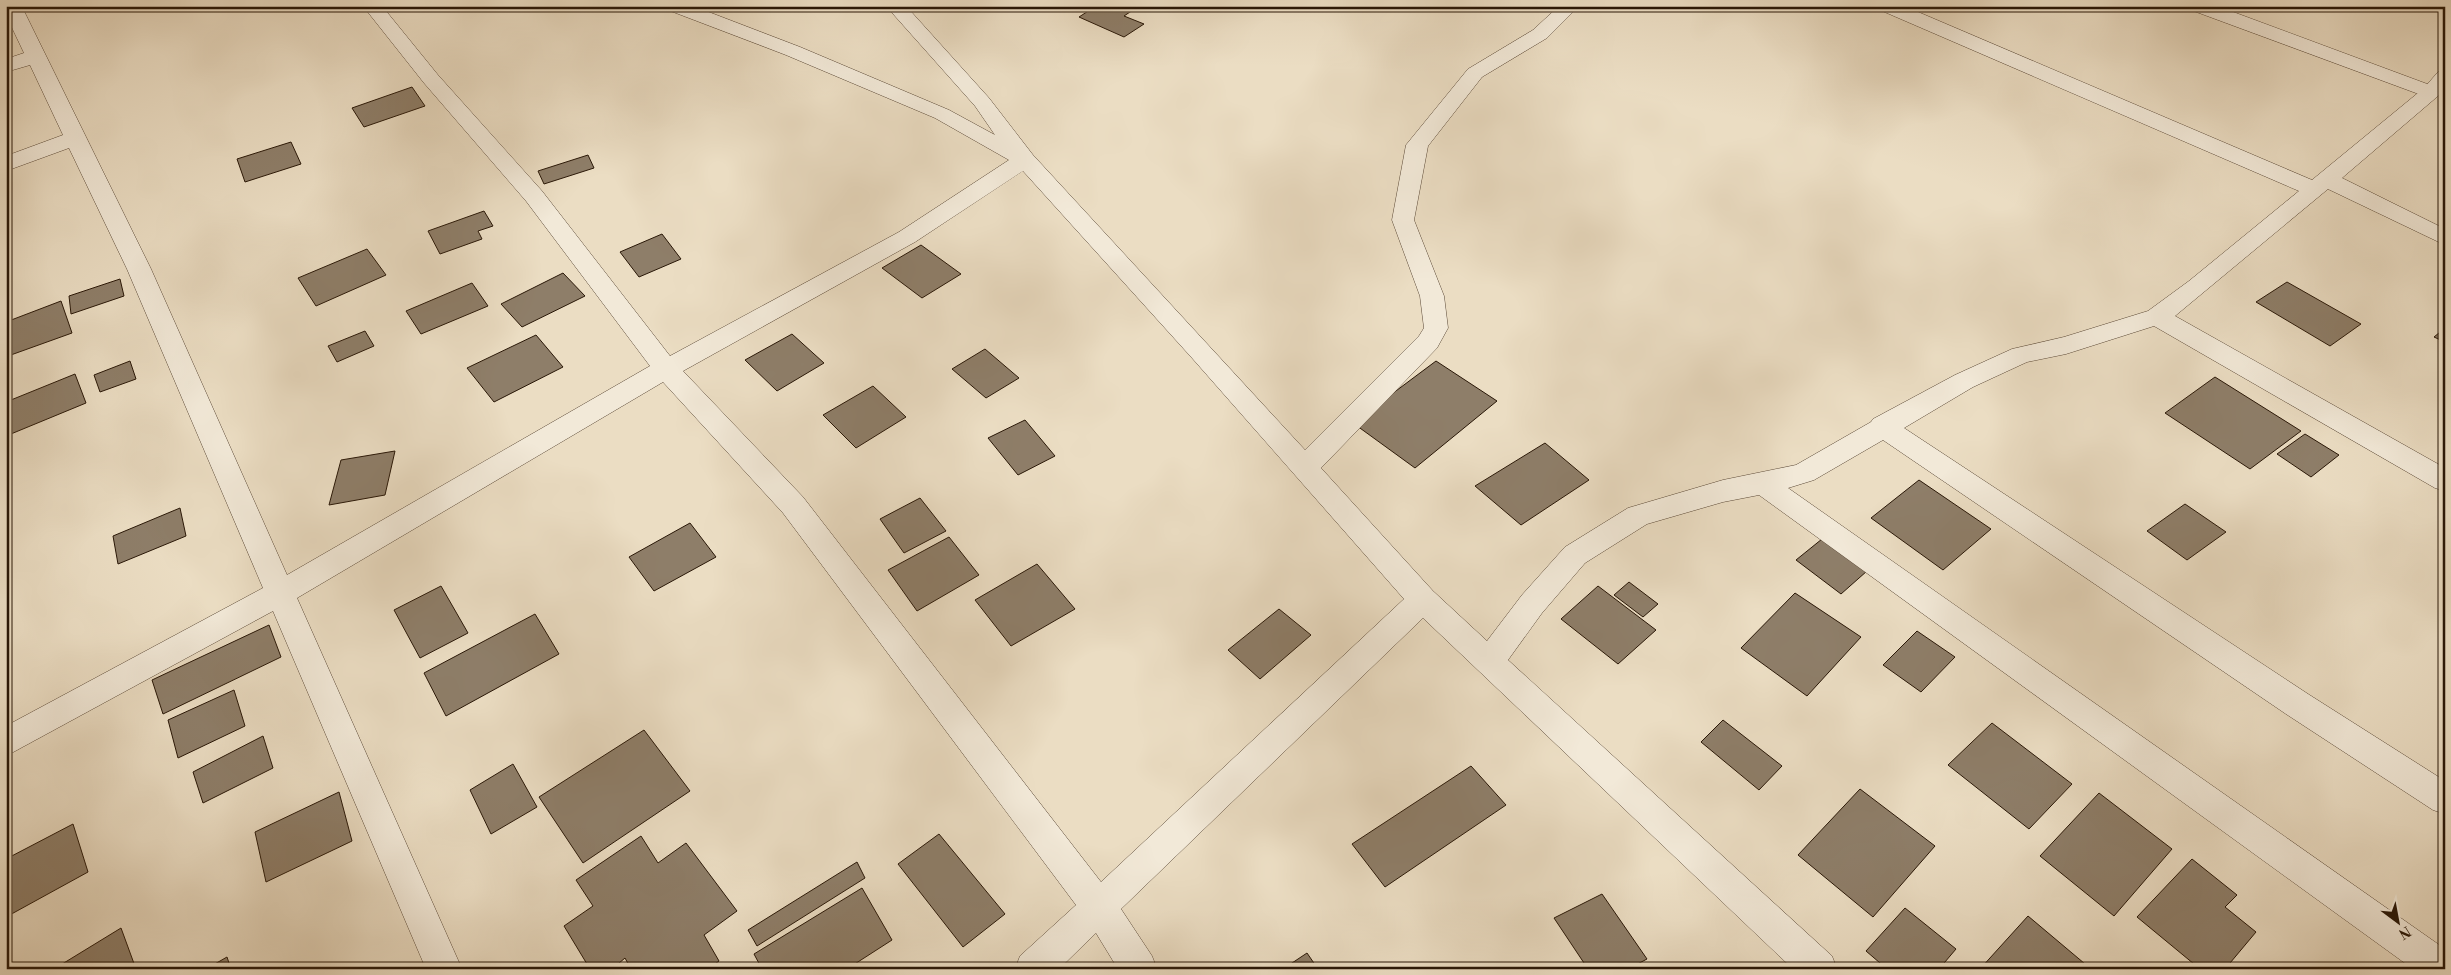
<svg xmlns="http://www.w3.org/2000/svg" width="2451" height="975" font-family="'Libre Bodoni',serif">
<rect width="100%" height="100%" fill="#ebddc3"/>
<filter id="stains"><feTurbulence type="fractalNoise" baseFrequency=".004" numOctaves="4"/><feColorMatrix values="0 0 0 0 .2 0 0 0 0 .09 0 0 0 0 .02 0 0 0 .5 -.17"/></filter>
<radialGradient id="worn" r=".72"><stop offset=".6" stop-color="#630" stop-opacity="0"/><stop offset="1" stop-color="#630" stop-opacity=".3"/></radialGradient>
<g fill="#8e7e69" stroke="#291707">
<polygon points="1096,6 1139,6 1124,16 1144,24 1124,37 1079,17"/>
<polygon points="412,87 425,106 364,127 352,108"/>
<polygon points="291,142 301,164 245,182 237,159"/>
<polygon points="588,155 594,168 544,184 538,171"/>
<polygon points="484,211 493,226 478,231 482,239 440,254 428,231"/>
<polygon points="662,234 681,259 639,277 620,252"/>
<polygon points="921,245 961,274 922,298 882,268"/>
<polygon points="367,249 386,275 316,306 298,278"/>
<polygon points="563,273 585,296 522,327 501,304"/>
<polygon points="120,279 124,296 71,314 69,296"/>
<polygon points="2287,282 2361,324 2330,346 2256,302"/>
<polygon points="472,283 488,306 421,334 406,311"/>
<polygon points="61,301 72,333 8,356 6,322"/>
<polygon points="2445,328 2445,342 2434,337"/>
<polygon points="365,331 374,346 337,362 328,346"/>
<polygon points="792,334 824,363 777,391 745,360"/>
<polygon points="536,335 563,367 494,402 467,368"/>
<polygon points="985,349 1019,378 986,398 952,369"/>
<polygon points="130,361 136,379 100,392 94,375"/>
<polygon points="1436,361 1497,401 1415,468 1353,423"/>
<polygon points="75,374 86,403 6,436 6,402"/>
<polygon points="2215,377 2301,431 2250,469 2165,413"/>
<polygon points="873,386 906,417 856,448 823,415"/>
<polygon points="1025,420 1055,456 1018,475 988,438"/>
<polygon points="2305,434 2339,455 2311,477 2277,454"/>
<polygon points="1545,443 1589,480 1521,525 1475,486"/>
<polygon points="395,451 385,495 329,505 341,460"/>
<polygon points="1919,480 1991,529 1943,570 1871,518"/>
<polygon points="920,498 946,531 904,553 880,519"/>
<polygon points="2185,504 2226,532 2187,560 2147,531"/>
<polygon points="180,508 186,536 118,564 113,536"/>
<polygon points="690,523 716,557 654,591 629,557"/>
<polygon points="949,537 979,575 917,611 888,570"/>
<polygon points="1822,539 1867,571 1841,594 1796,560"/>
<polygon points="1037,564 1075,609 1011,646 975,600"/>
<polygon points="1629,582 1658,604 1643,617 1614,595"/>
<polygon points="441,586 468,633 420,658 394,610"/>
<polygon points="1598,586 1656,630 1618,664 1561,619"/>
<polygon points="1795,593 1861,637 1807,696 1741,648"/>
<polygon points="1279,609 1311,635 1260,679 1228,650"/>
<polygon points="535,614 559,654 446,716 424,673"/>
<polygon points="269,625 281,657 163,714 152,680"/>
<polygon points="1917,631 1955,657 1921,692 1883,665"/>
<polygon points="234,690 245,726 178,758 168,720"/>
<polygon points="1723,720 1782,766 1759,790 1701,742"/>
<polygon points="1992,723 2072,784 2029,829 1948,765"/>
<polygon points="644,730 690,791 583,863 539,797"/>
<polygon points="263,736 273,768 203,803 193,772"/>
<polygon points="513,764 537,807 491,834 470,790"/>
<polygon points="1471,766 1506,805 1385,887 1352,844"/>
<polygon points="1860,789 1935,846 1873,917 1798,855"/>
<polygon points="339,792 352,841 266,882 255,832"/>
<polygon points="2099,793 2172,849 2114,916 2040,856"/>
<polygon points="73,824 88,872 6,917 6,859"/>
<polygon points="939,834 1005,914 963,947 898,864"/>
<polygon points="641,836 658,863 686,843 737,911 704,935 719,961 708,969 631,969 625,958 612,969 590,969 564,926 593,906 576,880"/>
<polygon points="2192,859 2237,895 2225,907 2256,932 2225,969 2200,969 2137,917"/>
<polygon points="857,862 865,878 757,946 748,930"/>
<polygon points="862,888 892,940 847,969 762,969 754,954"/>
<polygon points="1602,894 1647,959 1628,969 1588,969 1554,918"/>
<polygon points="1905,908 1956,949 1939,969 1887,969 1866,951"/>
<polygon points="2028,916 2091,969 1980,969"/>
<polygon points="121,928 136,969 54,969"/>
<polygon points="1307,953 1318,969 1283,969"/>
<polygon points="227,957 231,969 206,969"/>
</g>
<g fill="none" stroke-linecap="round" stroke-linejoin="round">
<defs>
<polygon id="lane" points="2189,6 2217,6 2438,88 2441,92 2438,96 2431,98 2424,96 2191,10"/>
<path id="street" d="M6 6H21L23 9 151 269 287 575 650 366 526 201 424 83 363 6H382L438 75 542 191 670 356 899 232 1009 160 935 118 786 55 668 10 666 6H693L800 47 949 110 995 135 975 106 886 6H906L989 98 1033 155 1305 450 1419 336 1424 328 1420 296 1392 220 1406 145 1468 69 1533 30 1559 6H1579L1547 38 1482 77 1428 146 1414 220 1444 296 1448 328 1437 348 1321 468 1433 591 1487 641 1522 595 1565 547 1628 508 1723 480 1796 465 1871 422 1873 419 1955 375 2012 349 2064 337 2148 311 2189 281 2299 191 1880 10 1878 6H1904L2312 180 2424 88 2438 72 2445 70V89L2438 96 2342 178 2445 229V245L2328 189 2175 316 2445 468V491L2435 488 2154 326 2066 354 2027 362 1973 387 1904 428 2308 694 2445 781V814L2433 810 2286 714 1883 440 1814 480 1788 488 2445 949V969H2413L1759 495 1723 502 1647 524 1585 563 1542 613 1508 660 1832 956 1837 969H1793L1423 618 1121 909 1152 956 1157 969H1118L1096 933 1059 969H1015L1020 956 1076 905 783 513 663 382 297 598 462 969H426L273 611 6 756V726L263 588 127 269 69 148 6 171V156L63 135 30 65 6 72V59L24 53 6 15ZM1023 171 1192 358 1404 599 1101 882 803 497 683 371 915 242Z"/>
</defs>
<use href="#lane" stroke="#5a4836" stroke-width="1"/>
<use href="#street" stroke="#5a4836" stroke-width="1"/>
<use href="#lane" fill="#f2e9d8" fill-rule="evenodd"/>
<use href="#street" fill="#f2e9d8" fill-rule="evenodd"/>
</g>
<rect width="2451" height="975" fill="none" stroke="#ebddc3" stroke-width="25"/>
<rect x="8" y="8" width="2436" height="960" fill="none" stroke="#291707" stroke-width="2.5"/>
<rect x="12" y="12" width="2426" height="950" fill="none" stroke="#291707"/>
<g transform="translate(2398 922) rotate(148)" stroke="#f2e9d8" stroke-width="4" paint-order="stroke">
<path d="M0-4L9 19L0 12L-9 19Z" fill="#291707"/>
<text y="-8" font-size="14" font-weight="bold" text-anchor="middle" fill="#291707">N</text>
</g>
<rect width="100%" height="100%" filter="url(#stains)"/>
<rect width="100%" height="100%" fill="url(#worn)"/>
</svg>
